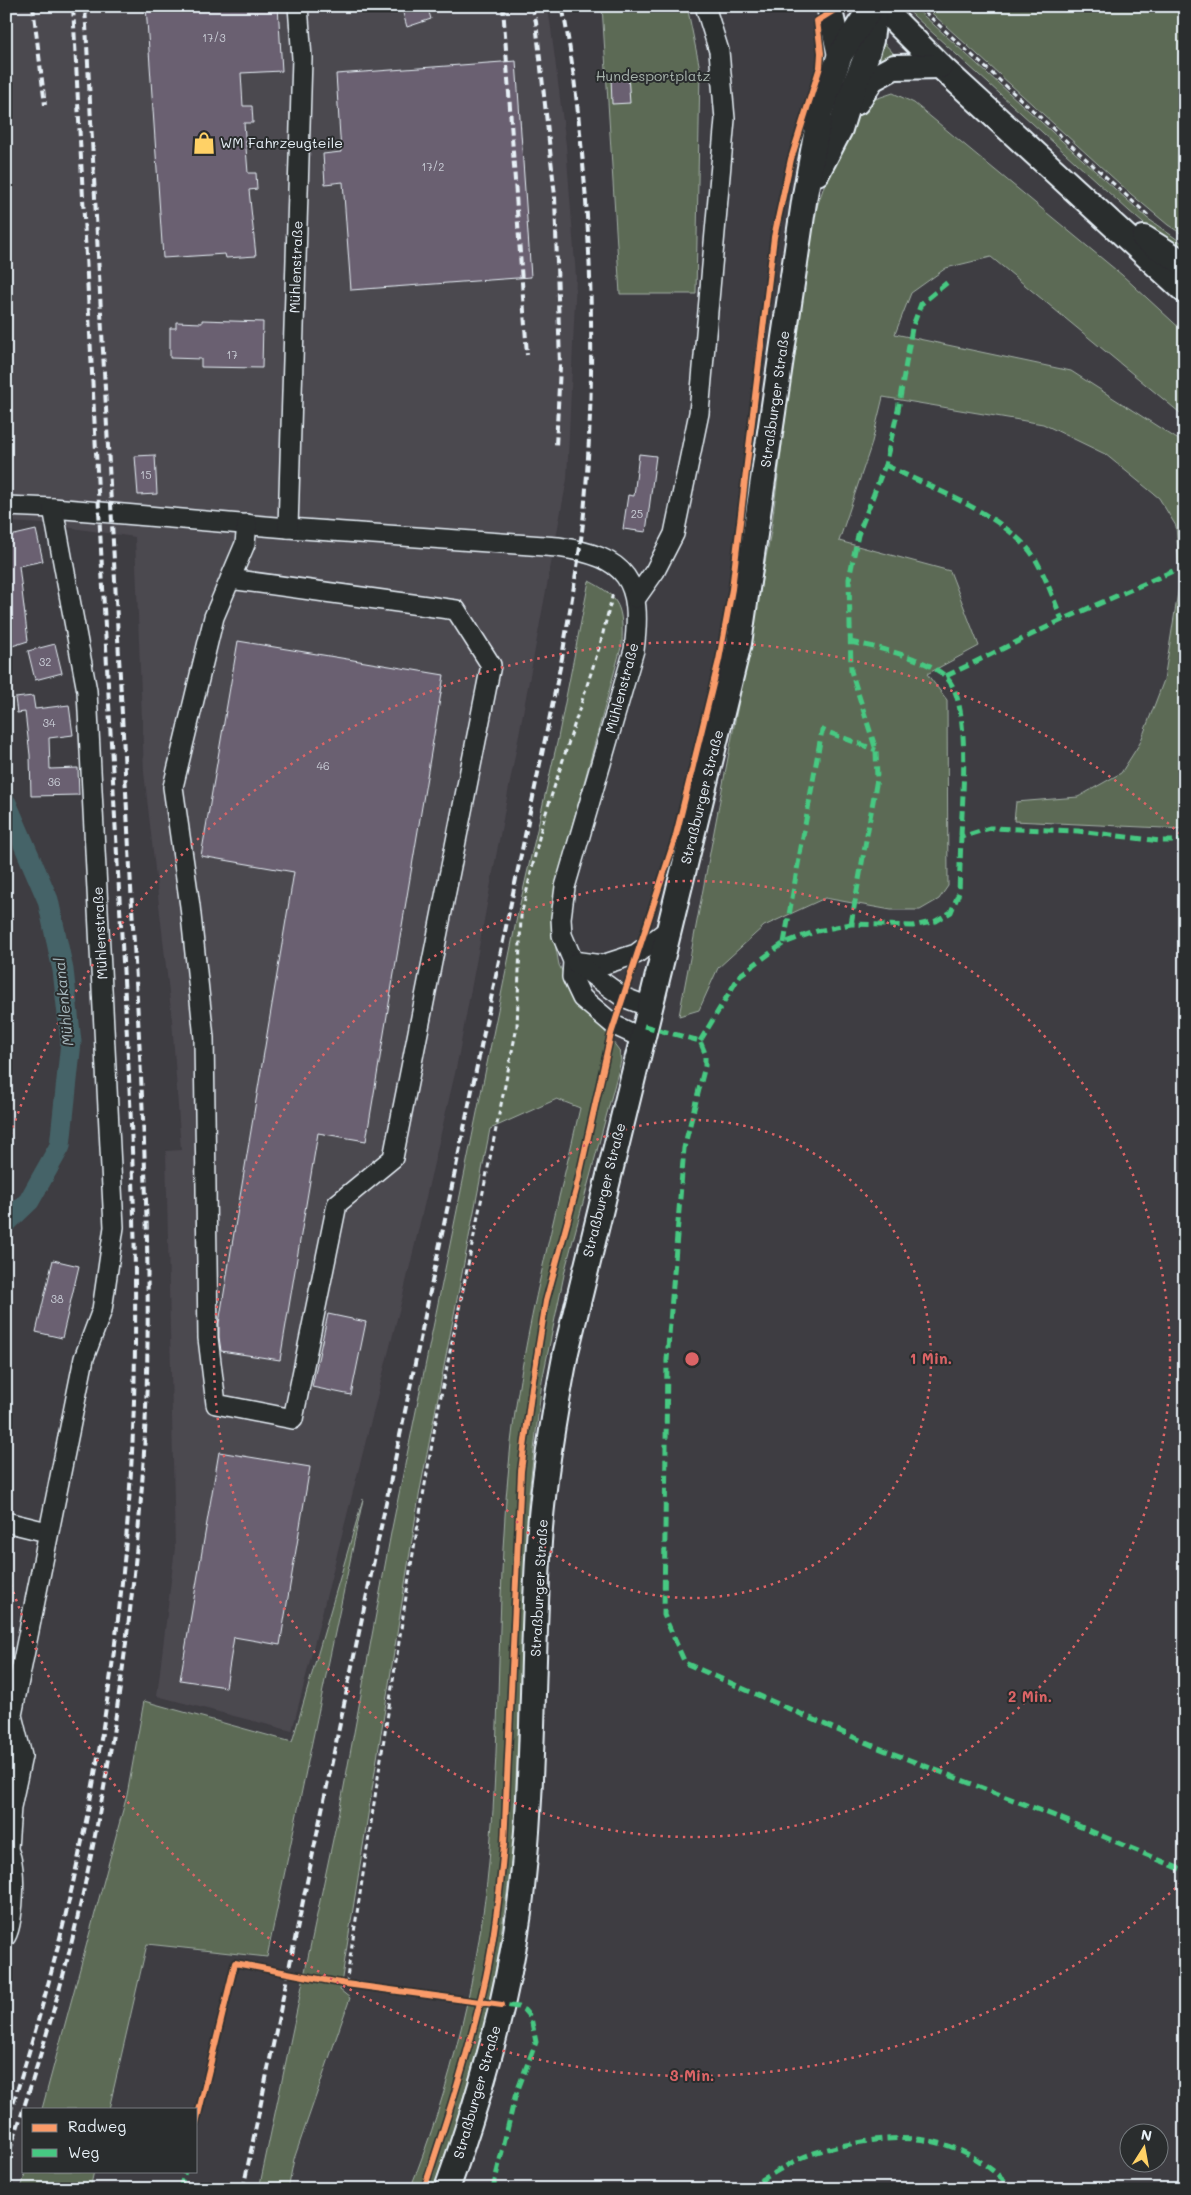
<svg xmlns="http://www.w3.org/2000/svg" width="1191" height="2195" font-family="Mali,sans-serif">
<rect width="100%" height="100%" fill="#3e3d42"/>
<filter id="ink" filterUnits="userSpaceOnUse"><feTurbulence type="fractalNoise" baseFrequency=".02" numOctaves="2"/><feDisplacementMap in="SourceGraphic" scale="10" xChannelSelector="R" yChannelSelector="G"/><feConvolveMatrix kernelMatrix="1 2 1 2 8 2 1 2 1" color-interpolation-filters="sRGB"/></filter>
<g filter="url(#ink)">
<polygon fill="#4c4850" points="6,6 547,6 550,21 566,145 576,277 567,479 456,1069 403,1295 292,1731 157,1696 175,1548 166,1151 181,1150 172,1019 144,772 135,537 44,524 6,522"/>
<g fill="#5c6b54" stroke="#a2aea6">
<polygon points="602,6 687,6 700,69 696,294 620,294"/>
<polygon points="903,6 913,6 1147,218 1185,245 1185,255 1158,236 1129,211"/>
<polygon points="924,6 1185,6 1185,236 1168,225 1131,194"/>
<polygon points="882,41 896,56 878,64 876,60"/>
<polygon points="893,93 914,103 1122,275 1185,333 1185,417 991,257 946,268 911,293 895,334 1071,371 1185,444 1185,829 1014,821 1016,802 1078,797 1121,773 1140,743 1164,680 1180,580 1176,526 1159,498 1105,454 1043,424 883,397 871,446 839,541 950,571 979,646 927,674 947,700 948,886 939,899 920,910 891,910 825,898 764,926 718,968 699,1010 679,1016 771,531 806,255 814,216 826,180 859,114 875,99"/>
<path d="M589 581C621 597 623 609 622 644L557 881 554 938 559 965 569 985 619 1050 621 1061 565 1270 542 1381 528 1502 513 1851 498 1957 484 2027 451 2139 433 2189H410C451 2087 479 1971 489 1862 502 1723 496 1582 511 1443 524 1330 555 1218 580 1108L557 1099 490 1129 420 1490 340 1990 350 1998 294 2159 288 2189H259L343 1792 391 1533 517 917 557 743Z"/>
<polygon points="363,1499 267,1957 147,1944 109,2109 42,2109 127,1795 144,1701 292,1742"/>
<polygon points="26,2171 94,2171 90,2189 21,2189"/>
</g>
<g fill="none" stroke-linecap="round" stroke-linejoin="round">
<polyline stroke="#456367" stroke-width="21" points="6,803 48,900 63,970 71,1042 60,1146 29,1201 6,1223"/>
</g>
<g fill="#6b6171" stroke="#e8f1f8">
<polygon points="146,6 278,6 282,71 241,73 243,106 252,106 253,123 244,123 248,173 256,173 257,189 249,190 256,256 226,258 225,254 163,258"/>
<polygon points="401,6 427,6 431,19 407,27"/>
<polygon points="516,61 531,277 351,290 343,182 325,184 323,154 341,152 336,74"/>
<polygon points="628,75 630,103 612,104 611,76"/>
<polygon points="202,320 263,322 262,368 201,367 201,359 170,358 170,328 176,328 176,322 202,323"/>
<polygon points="639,454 656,456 646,532 623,529 628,495 634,496"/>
<polygon points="155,455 157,494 138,495 135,456"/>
<polygon points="36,530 43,561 19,566 28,641 6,648 6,537"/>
<polygon points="238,641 444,675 366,1141 318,1133 280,1360 221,1351 219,1337 219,1323 294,872 201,856"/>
<polygon points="55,644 62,673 35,680 28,651"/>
<polygon points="33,696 35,709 69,705 73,735 49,738 50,769 78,768 79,795 31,796 30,755 25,712 17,713 15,698"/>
<polygon points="53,1260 79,1266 62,1338 36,1332"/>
<polygon points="328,1314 366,1322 351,1395 312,1387"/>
<polygon points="219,1452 310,1467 280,1645 234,1637 226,1687 180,1680"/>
</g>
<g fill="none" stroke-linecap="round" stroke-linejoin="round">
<defs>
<g id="minor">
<path d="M6 506 53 508 288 528 558 547C628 557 643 581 634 650L565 887 561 918 562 935 573 961 572 977 582 998 614 1025 642 1038"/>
<polyline points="288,528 302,58 298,6"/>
<polyline points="230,579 456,610 491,665 393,1158 337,1204 293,1419 216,1404 208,1338 204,1038 190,906 173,787 214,617 245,544 247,524"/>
<polyline points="636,598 655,571 674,534 699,413 725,119 719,51 705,6"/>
<polyline points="573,961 602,965 636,954 669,929"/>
<polyline points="576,963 623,997 649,1007"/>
<polyline points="6,1522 47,1532"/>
<path d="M6 1848C18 1857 14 1923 6 1936"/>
<polyline points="8,1848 11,1807 22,1756 12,1715 84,1358 102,1310 114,1227 87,691 53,508"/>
</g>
<g id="major">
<polyline points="829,6 840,55"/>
<polyline points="880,6 940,66 1185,291"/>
<polyline points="857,102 872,79 894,67 940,66"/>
<polyline points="817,173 840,129 851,93 866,57 871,40 875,6"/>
<polyline points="1144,238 1185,264"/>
<path d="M447 2189C479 2100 506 2007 519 1913 535 1790 531 1665 539 1542 543 1478 554 1414 566 1352L739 643 805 195 820 113 840 55 872 6"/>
</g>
</defs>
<use href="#minor" stroke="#e8f1f8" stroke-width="22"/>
<use href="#major" stroke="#e8f1f8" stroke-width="28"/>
<g stroke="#e8f1f8" stroke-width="3" stroke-dasharray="5 4" stroke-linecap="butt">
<polyline points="918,6 1150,217"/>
<polyline points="346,1984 410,1571 437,1415 517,1027 521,916 542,825 600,645 613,593"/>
</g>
<use href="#minor" stroke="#2a2d2e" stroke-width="19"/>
<use href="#major" stroke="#2a2d2e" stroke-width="24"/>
<g stroke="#e8f1f8" stroke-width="4" stroke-dasharray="8 4" stroke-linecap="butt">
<polyline points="33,6 45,105"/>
<polyline points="503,6 527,355"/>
<polyline points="532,6 536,22 555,196 560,366 556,446"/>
<path d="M6 2125C80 1901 123 1666 133 1431 141 1220 125 1009 114 799 100 535 87 270 73 6"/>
<path d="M6 2162C29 2093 51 2023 69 1953 103 1815 125 1674 138 1533 159 1312 141 1088 130 868 115 580 100 293 85 6"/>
<path d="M243 2189 562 658C570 606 581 554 585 501 594 389 593 276 583 164 578 111 573 58 562 6"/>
</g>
<g stroke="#46c982" stroke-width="5" stroke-dasharray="10 5" stroke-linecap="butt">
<path d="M885 465C929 487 1011 517 1036 560 1046 578 1054 600 1062 620"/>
<path d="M850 642C876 647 927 658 946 677 972 702 962 799 961 837"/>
<polyline points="946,676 1062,620 1173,571"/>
<polyline points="851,924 877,779 876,750 851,671 849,579 858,535 885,465 898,410 912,328 921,304 949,281"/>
<polyline points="784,943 822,730 876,750"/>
<polyline points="644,1026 700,1041 705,1053 705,1066 684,1148 667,1360 664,1615 685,1663 876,1747 1055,1816 1185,1871"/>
<polyline points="700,1041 740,975 784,943 817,931 851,924 913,926 936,921 951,912 959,893 961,837 990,828 1078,831 1160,841 1185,841"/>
<polyline points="180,2189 185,2171"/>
<polyline points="493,2189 515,2097 536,2042 531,2018 524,2010 518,2007 497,2004"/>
<path d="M747 2189C763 2179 780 2169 797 2160 815 2151 835 2147 856 2143 920 2131 966 2141 1013 2189"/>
</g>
<defs>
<g id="cycleway">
<polyline points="196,2123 235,1963 346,1984 502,2005"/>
<path d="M424 2189C447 2119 470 2049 486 1977 495 1934 500 1889 504 1845L521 1471 532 1387 546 1301 576 1190 611 1034 675 839 719 660 732 589 774 237 791 159 820 67 821 53 817 21 841 6"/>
</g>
</defs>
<use href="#cycleway" stroke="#2a2d2e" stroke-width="9"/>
<use href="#cycleway" stroke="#fa9b69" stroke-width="6"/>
</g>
</g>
<g fill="none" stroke="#db6466" stroke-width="2.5" stroke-dasharray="2.5 5">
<circle cx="692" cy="1359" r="239"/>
<circle cx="692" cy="1359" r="478"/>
<path d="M1181 1883A717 717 0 0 1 6 1569M6 1149A717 717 0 0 1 1181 835"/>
</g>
<defs>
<symbol id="shop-bare" viewBox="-9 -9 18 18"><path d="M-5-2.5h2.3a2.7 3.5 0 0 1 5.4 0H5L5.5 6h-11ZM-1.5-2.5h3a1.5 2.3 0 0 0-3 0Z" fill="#ffd166" stroke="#2a2d2e" stroke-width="2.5" paint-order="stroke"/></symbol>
</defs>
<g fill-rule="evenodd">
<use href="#shop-bare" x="188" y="127" width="32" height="32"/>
</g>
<g text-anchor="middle" stroke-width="4" stroke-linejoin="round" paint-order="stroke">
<g font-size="11" fill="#c9cdd6">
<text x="214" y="42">17/3</text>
<text x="433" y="171">17/2</text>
<text x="232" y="359">17</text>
<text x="146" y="479">15</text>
<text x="637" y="518">25</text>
<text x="45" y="666">32</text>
<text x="49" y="727">34</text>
<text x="323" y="770">46</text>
<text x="54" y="786">36</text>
<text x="57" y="1303">38</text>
</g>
<g font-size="14" fill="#a9b5ae" stroke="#2a2d2e">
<text x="653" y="81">Hundesportplatz</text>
</g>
<g font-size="14" fill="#e8f1f8" stroke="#2a2d2e" text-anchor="start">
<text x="220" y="148">WM Fahrzeugteile</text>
</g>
<g font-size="14" fill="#e8f1f8" stroke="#2a2d2e">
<text transform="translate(296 267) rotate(-88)" y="5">Mühlenstraße</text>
<text transform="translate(775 399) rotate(-82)" y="5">Straßburger Straße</text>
<text transform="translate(622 688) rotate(-75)" y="5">Mühlenstraße</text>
<text transform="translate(702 797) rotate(-76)" y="5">Straßburger Straße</text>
<text transform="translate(100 933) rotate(-93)" y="5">Mühlenstraße</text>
<text transform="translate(604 1190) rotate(-76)" y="5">Straßburger Straße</text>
<text transform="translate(539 1588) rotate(-87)" y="5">Straßburger Straße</text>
<text transform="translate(477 2092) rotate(-74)" y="5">Straßburger Straße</text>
</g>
<g font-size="15" font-style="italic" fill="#a7b8be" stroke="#2a2d2e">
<text transform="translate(64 1002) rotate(-96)" y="5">Mühlenkanal</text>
</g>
</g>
<circle cx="692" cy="1359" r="8" fill="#db6466" stroke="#2a2d2e" stroke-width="2.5"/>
<g font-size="15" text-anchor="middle" font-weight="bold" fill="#db6466" stroke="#2a2d2e" stroke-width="4" stroke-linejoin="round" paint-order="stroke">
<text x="931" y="1364">1 Min.</text>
<text x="1030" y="1702">2 Min.</text>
<text x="692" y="2081">3 Min.</text>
</g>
<rect width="1191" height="2195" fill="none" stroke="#2a2d2e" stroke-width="25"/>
<rect x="12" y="12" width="1166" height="2170" fill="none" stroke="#e8f1f8" stroke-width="2" filter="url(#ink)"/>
<rect x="22" y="2108" width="175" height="65" fill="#2a2d2e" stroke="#767b7f"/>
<rect x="32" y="2124" width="25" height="8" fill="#fa9b69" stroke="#767b7f"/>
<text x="68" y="2132" font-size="15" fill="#e8f1f8">Radweg</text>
<rect x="32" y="2149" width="25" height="8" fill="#46c982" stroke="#767b7f"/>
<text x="68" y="2158" font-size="15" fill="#e8f1f8">Weg</text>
<g transform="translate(1144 2148) rotate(11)"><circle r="24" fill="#2a2d2e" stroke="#767b7f"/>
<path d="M0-4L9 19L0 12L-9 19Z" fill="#ffd166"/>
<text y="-8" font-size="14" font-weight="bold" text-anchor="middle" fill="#e8f1f8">N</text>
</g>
</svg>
